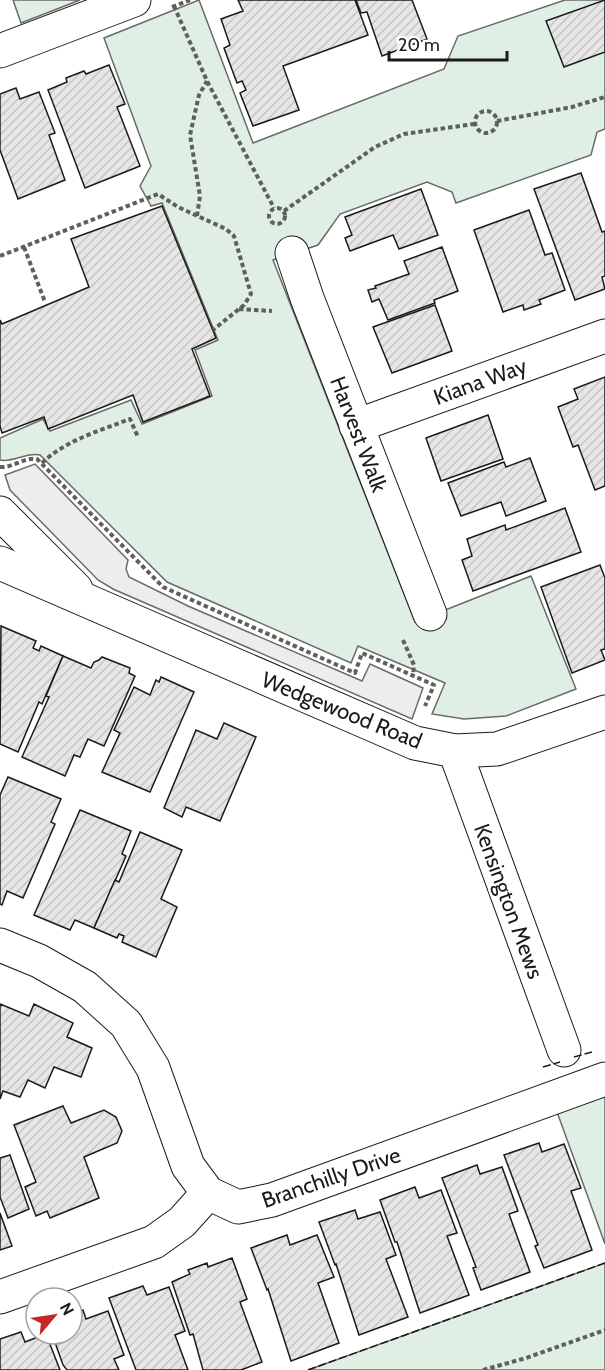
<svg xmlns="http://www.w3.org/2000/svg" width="605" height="1370" font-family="Cabin,sans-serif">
<defs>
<pattern id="building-hatch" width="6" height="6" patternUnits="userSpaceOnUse" patternTransform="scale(1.5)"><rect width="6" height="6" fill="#e6e6e6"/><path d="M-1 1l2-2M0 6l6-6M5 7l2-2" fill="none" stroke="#c5c5c5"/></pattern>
</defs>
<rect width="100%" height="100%" fill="#fff"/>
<g fill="#e0efe3" stroke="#6a6a6a" stroke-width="1.5">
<polygon points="13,0 80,0 21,23"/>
<path d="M199 0 253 143 444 69 458 36 565 0H605V129L597 132 591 155 456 203 452 192 427 182 340 214 318 245 273 260 415 622 531 576 576 689 506 716 464 719 432 714 445 683 358 646 351 663 167 582 40 455C26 452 13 463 0 460V438L43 419 50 431 131 400 142 424 212 396 195 350 218 340 162 203 151 206 140 186 151 166 104 38Z"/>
<polygon points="605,1095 605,1244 557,1112"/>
<polygon points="605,1263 605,1370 308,1370"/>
</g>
<polygon fill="#ededed" stroke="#6a6a6a" stroke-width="1.5" points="35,464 128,560 126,569 129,577 188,606 362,681 370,664 423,688 412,719 113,589 98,580 10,490 5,475"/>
<g fill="url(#building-hatch)" stroke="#1a1a1a" stroke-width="1.5">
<polygon points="238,0 355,0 368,35 283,66 299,110 253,126 240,93 246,90 242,81 237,83 224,48 230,45 221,19 243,11"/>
<polygon points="356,0 412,0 427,39 382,56 367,12 361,13"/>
<polygon points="605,0 605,52 564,67 546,21"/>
<polygon points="109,65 125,104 117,107 140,166 85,188 48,90 67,82 66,78 84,71 86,74"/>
<polygon points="16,88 20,99 39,92 55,133 49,135 65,180 18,199 0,150 0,94"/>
<polygon points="581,173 602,232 605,231 605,276 602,277 605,289 575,300 534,189"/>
<polygon points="421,189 438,235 399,249 393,235 350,251 345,238 352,235 345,217"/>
<polygon points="162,206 216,338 192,349 210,396 143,422 133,395 48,429 44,417 2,433 0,426 0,320 2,324 89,287 71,239"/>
<polygon points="529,210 545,255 552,253 565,290 539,300 541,304 524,310 523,305 503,312 474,230"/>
<polygon points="442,247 458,291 434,300 435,303 388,320 379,299 372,302 368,290 376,288 375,286 409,274 404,261"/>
<polygon points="435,305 452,351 392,373 373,327"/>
<polygon points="605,377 605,486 595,490 578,445 573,447 558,407 578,399 574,389"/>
<polygon points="488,415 503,459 441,481 426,438"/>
<polygon points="530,458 546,501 506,516 501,502 461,516 448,483 504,462 506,467"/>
<polygon points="565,508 581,552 473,591 462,560 472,556 467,539 505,525 506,530"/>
<polygon points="600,565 605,578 605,649 601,650 605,660 572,673 541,587"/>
<polygon points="1,626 36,641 33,648 39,651 41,646 63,656 42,704 39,702 18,752 0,744"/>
<polygon points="63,656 91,668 94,662 99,660 102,657 130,668 129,673 135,676 104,746 88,739 80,757 74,755 65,776 22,757 49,697 46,696"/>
<polygon points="161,677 194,692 150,792 102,772 120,733 114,730 134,687 150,695 156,680 159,682"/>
<polygon points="224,723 256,737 220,821 186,807 182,817 164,808 196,730 217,739"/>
<polygon points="8,777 61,799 51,822 55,824 23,898 7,891 2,905 0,904 0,795"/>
<polygon points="80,810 131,831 122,854 126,856 94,928 75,920 70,930 34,915"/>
<polygon points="140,832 182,850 161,899 177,907 156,957 122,942 124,936 119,934 117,938 94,928 115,880 119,882"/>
<polygon points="0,1004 29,1016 34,1004 73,1023 67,1037 92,1048 81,1077 54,1067 45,1088 28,1080 20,1097 3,1091 0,1099"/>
<polygon points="63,1106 71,1123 104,1110 116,1117 122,1131 117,1143 84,1157 99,1198 50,1218 47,1211 36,1216 25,1187 36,1182 14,1125"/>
<polygon points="539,1143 542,1152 564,1144 581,1188 571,1191 592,1250 544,1268 535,1246 538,1245 504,1155"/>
<polygon points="10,1155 29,1209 8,1218 0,1197 0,1158"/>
<polygon points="477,1165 480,1174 502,1167 518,1211 509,1214 530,1272 481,1290 473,1268 476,1267 442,1178"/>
<polygon points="415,1187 419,1198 441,1190 457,1233 447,1236 469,1295 420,1313 397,1242 395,1242 380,1200"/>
<polygon points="355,1210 358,1219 380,1212 396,1255 386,1259 408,1317 359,1335 336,1264 335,1265 319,1222"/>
<polygon points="0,1213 12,1246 0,1250"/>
<polygon points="287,1235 290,1245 317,1235 334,1277 318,1283 339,1343 291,1361 268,1289 267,1290 251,1248"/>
<polygon points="232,1258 247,1299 240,1302 262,1362 241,1370 203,1370 193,1334 190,1335 172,1282 190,1274 188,1270 207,1263 208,1267"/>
<polygon points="143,1286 147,1295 169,1287 185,1331 175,1335 188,1370 136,1370 109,1298"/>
<polygon points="83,1310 86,1319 108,1311 124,1355 114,1359 119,1370 67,1370 63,1365 52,1334 72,1334 72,1314"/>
<polygon points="21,1332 25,1342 46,1334 60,1370 0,1370 0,1339"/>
</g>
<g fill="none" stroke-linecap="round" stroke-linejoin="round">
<defs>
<g id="minor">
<polyline points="0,51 134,0"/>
<polyline points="292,253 307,298 430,614"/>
<polyline points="356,426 605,336"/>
<polyline points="0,513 76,589"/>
<polyline points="0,563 415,743 455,751 497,749 605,712"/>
<polyline points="455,751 564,1050"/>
<polyline points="0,945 39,961 85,987 126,1024 153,1068 188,1166 208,1193 238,1207 272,1200 605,1079"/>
<polyline points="0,1297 154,1242 182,1222 208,1193"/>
</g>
</defs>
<use href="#minor" stroke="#1a1a1a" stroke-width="35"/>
<g stroke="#5f5f5f" stroke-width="4" stroke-dasharray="4.5 3" stroke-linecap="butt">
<polyline points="174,6 207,81 274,208"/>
<polyline points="172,7 190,0"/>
<circle cx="486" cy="122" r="11"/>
<polyline points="497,121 572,107 605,97"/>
<circle cx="277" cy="216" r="8"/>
<polyline points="284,211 375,147 404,134 474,124"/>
<polyline points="197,216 200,196 190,135 199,95 207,81"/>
<polyline points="24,247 45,302"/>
<polyline points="0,256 158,194 178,207 226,229 234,236 251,294 244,305 213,330"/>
<polyline points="239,309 272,311"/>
<path d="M42 463C66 440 99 431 130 419L138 437"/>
<path d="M0 467C13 468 24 457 37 459L163 587 355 673 362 653 434 685 425 706"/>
<polyline points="403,640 414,665 413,676"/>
<polyline points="483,1370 526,1358 605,1330"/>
</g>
<use href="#minor" stroke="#fff" stroke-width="33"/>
<g stroke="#1a1a1a" stroke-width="1.5" stroke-dasharray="8 3" stroke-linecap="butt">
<polyline points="574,1057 592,1052"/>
<polyline points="543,1067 560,1062"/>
<polyline points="308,1370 605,1263"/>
</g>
</g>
<g text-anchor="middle" stroke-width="4.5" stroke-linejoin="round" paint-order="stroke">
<g font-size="22" fill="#1a1a1a" stroke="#fff">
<text transform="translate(480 381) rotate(-20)" y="8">Kiana Way</text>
<text transform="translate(359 434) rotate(69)" y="8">Harvest Walk</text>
<text transform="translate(342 710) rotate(22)" y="8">Wedgewood Road</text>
<text transform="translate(509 901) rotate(70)" y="8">Kensington Mews</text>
<text transform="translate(331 1177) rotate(-19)" y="8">Branchilly Drive</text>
</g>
</g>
<g transform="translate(54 1316) rotate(61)"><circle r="28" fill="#ffffff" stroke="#a3a3a3" stroke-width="1.5"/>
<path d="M0-4.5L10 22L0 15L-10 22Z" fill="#c62828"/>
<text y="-9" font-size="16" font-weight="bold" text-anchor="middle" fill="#1a1a1a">N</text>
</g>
<path d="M389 51v9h118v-9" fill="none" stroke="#1a1a1a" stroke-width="3"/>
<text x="398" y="51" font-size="18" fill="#1a1a1a" stroke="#ffffff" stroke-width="4.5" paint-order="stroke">20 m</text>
</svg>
